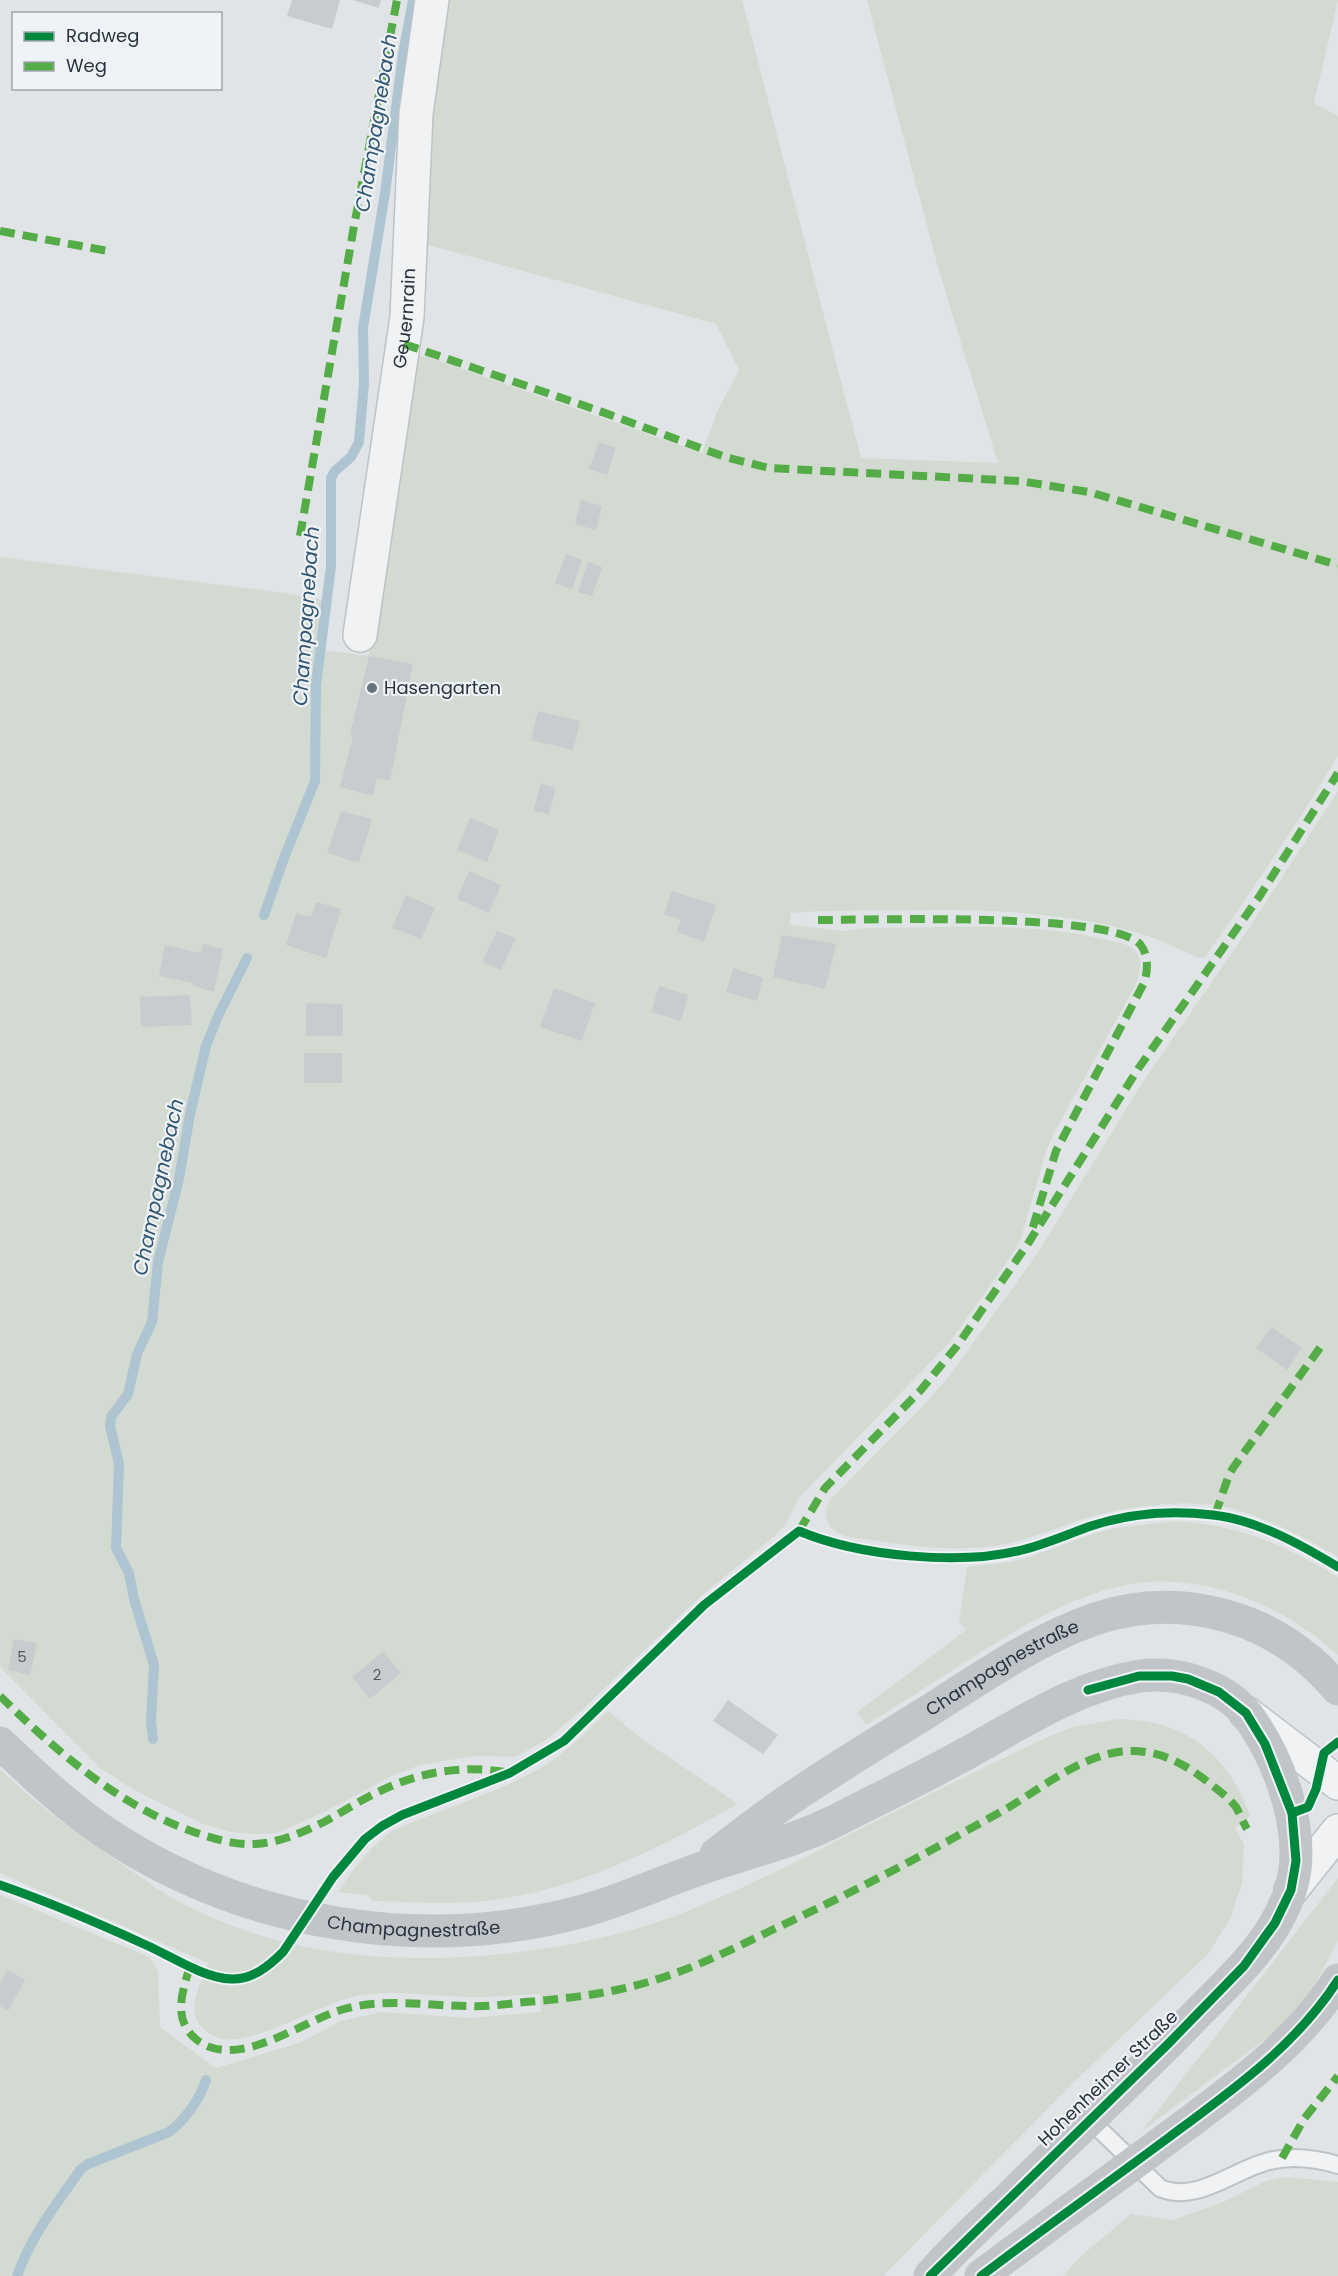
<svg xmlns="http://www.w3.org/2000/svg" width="1338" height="2276" font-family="Poppins,sans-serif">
<rect width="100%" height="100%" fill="#e1e4e6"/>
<g fill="#d3dad1">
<path d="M440 0H742L861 458 998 463 939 271 867 0H1338L1314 103 1338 116V756C1296 825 1252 892 1205 957L1199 958C1178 949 1157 938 1135 932 1034 903 926 911 821 911L791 913 790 925 844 931 866 928C942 928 1033 921 1107 940 1116 942 1126 943 1133 949 1145 959 1140 974 1135 986L1053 1135 1046 1152 1021 1238 1011 1256 950 1342 798 1499 787 1522 778 1533 701 1596 584 1708 547 1739 516 1757 474 1756 420 1765 394 1775 322 1813 277 1833 254 1834 231 1832 203 1824 134 1790 100 1768 0 1667V557L285 593 327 601 321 650 368 656 391 551 386 543 411 355 428 357 702 453 717 412 739 370 716 324 418 242Z"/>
<path d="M1338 791V1557C1304 1537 1269 1519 1230 1508 1190 1498 1126 1506 1086 1518 1053 1529 1021 1543 986 1547 939 1552 892 1543 845 1536 828 1529 822 1518 829 1501L922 1407 950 1375 1037 1254 1144 1080 1249 928Z"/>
<path d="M1175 1521C1240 1525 1282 1544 1338 1577V1655C1287 1609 1218 1577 1148 1582 1082 1587 1016 1630 962 1664 930 1685 898 1705 866 1725L857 1712 966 1630 959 1622 967 1567 1010 1562 1030 1557 1095 1533 1116 1528Z"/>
<path d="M608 1711 642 1739 738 1804C656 1850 569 1895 473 1902 440 1904 406 1902 373 1901L367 1895 338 1892C353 1869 369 1848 392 1831 445 1807 503 1793 553 1760 573 1746 590 1728 608 1711Z"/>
<path d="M1117 1719C1184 1719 1228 1753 1250 1816L1235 1829 1244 1844 1242 1883 1230 1919 1208 1954 1072 2084 883 2276H0V1895L149 1957 158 1971 160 2027 216 2068 302 2042 340 2021 381 2012 470 2018 541 2012 540 1994C517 1995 494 1997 472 1997 429 1997 386 1987 345 1999 314 2008 245 2050 216 2037 179 2020 199 1990 208 1963L0 1873V1769C34 1803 73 1831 113 1858 134 1872 154 1888 176 1900 204 1915 235 1928 266 1937 386 1974 558 1959 675 1916 738 1892 798 1861 858 1830 922 1798 986 1766 1050 1736L1073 1727Z"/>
<polygon points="1338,1878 1338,1941 1299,2014 1142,2131"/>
<polygon points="1287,2177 1338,2182 1338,2276 1063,2276 1081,2256 1131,2214 1173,2220 1223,2202 1266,2181"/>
</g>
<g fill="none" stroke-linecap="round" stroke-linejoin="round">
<g stroke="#afc4d1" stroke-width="10">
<polyline points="264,915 284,858 315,781 316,685 331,566 331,478 335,471 351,457 359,442 364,383 363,328 385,193 403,54 413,0"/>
<polyline points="153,1739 151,1721 154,1665 134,1599 129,1573 116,1548 119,1464 110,1426 111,1417 128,1394 137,1354 152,1322 158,1262 179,1179 190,1114 206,1046 218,1016 247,958"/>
<path d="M17 2276C31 2236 57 2203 81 2169L88 2164 169 2132C185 2120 200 2099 206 2080"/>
</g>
</g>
<g fill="#c9ccce">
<polygon points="292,0 340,0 332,29 287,16"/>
<polygon points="353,0 381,0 379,8"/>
<polygon points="599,442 616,448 607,475 589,469"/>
<polygon points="581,500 602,506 596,530 575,524"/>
<polygon points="566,554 582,560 572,589 555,583"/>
<polygon points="588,562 602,567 592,596 578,592"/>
<polygon points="369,656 413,664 390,781 377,778 373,796 340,787 353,736 350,735"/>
<polygon points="538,711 580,721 573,750 531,740"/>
<polygon points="541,783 556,788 549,814 533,811"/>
<polygon points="341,811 372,819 359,863 327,853"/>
<polygon points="470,818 499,830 487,862 457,850"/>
<polygon points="469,871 501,885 489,913 457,899"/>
<polygon points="672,891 716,905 704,942 677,932 681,920 664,914"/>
<polygon points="406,895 435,908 421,939 392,928"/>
<polygon points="316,902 341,909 326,958 286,945 296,913 311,917"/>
<polygon points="497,931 516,938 501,970 482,962"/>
<polygon points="782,935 836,944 825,989 773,977"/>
<polygon points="203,944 223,949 214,992 193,986 193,983 159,976 165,945 201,953"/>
<polygon points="733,968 763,978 757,1001 726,992"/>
<polygon points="659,986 688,995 681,1021 651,1012"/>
<polygon points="554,988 595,1003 582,1041 540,1027"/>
<polygon points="190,995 192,1025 141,1027 140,997"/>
<polygon points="306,1003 343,1004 343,1036 306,1036"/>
<rect x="304" y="1053" width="38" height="30"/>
<polygon points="1271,1327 1302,1348 1287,1370 1256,1348"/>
<polygon points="14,1639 37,1643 30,1675 8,1670"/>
<polygon points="383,1652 401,1673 370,1699 352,1677"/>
<polygon points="728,1700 778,1735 763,1754 713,1721"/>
<polygon points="8,1970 25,1980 8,2011 0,2006 0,1983"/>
</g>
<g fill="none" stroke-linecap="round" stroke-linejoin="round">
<defs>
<path id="service" d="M1089 2119 1160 2188C1196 2204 1233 2170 1269 2161 1293 2155 1315 2158 1338 2165"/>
<g id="minor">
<path id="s1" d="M360 635 407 317 416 113 432 0"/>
<polyline points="1246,1713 1338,1783"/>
<polyline points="1291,1890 1338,1831"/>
</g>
</defs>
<use href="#service" stroke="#bfc2c4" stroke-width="20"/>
<use href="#minor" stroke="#bfc2c4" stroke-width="36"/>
<use href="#service" stroke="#f1f2f3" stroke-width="16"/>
<use href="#minor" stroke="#f1f2f3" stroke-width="33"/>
<g stroke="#c2c5c8" stroke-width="33">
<path id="s2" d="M0 1743C33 1774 66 1806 103 1831 242 1925 422 1955 583 1911 620 1901 655 1885 691 1872 740 1854 792 1843 839 1819 882 1797 926 1776 969 1752 1023 1722 1077 1686 1140 1676 1179 1671 1228 1686 1251 1720 1281 1764 1307 1835 1291 1888 1275 1942 1229 1981 1191 2020 1133 2080 1071 2136 1012 2195 984 2221 955 2247 930 2276"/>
<path id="s3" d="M716 1854C745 1832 774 1809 805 1789 844 1763 884 1739 924 1714 978 1680 1034 1640 1095 1619 1168 1594 1250 1610 1309 1660 1319 1668 1329 1679 1338 1689"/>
<path d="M981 2276C1043 2229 1106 2184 1168 2138 1230 2092 1296 2046 1338 1980"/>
</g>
<g stroke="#53ac46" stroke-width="8" stroke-dasharray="15 8" stroke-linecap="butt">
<polyline points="0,231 108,251"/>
<polyline points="404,344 594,409 725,457 769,468 1020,481 1089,492 1338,565"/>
<polyline points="300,536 354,226 397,0"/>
<path d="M818 920C871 920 1109 912 1140 944 1149 955 1148 971 1144 983L1056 1151 1032 1230"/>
<polyline points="1215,1515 1229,1475 1233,1468 1322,1345"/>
<polyline points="799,1531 825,1488 920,1391 957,1346 1029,1242 1138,1069 1259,897 1338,773"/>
<path d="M0 1696C59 1754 126 1812 206 1836 222 1841 238 1845 255 1844 279 1843 303 1832 324 1822 339 1814 353 1805 368 1797 411 1774 456 1764 505 1772"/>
<path d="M190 1966C182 1993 172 2020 197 2040 237 2071 300 2022 341 2010 383 1997 426 2006 470 2006 488 2007 507 2004 525 2002 576 1998 622 1992 670 1975 705 1963 739 1946 772 1930 841 1898 909 1863 975 1826 990 1818 1005 1810 1019 1801 1049 1782 1081 1758 1118 1752 1153 1747 1181 1761 1208 1782 1218 1790 1228 1797 1236 1807 1240 1814 1243 1822 1247 1829"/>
<polyline points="1282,2158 1304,2119 1338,2076"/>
</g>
<defs>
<g id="cycleway">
<polyline points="1292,1813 1308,1807 1316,1789 1324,1753 1338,1742"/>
<path d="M0 1885C49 1902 98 1923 146 1945 171 1956 203 1978 231 1979 252 1980 269 1966 283 1952L333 1877 365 1839 382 1826 402 1815 510 1773 564 1741 704 1605 799 1531C858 1556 960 1566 1022 1550 1046 1544 1068 1534 1091 1526 1130 1513 1172 1510 1213 1515 1257 1520 1300 1544 1338 1567"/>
<polyline points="930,2276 1167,2045 1244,1966 1275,1923 1291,1890 1296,1861 1292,1813 1265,1744 1246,1713 1219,1692 1188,1679 1172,1676 1139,1676 1088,1690"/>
<path d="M981 2276C1043 2229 1106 2184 1168 2138 1230 2092 1296 2046 1338 1980"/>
</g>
</defs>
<use href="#cycleway" stroke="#eff2f6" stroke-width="13"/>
<use href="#cycleway" stroke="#00873e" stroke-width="9"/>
</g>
<circle fill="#697179" stroke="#eff2f6" stroke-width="2" cx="372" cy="688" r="6"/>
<g text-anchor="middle" stroke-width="4.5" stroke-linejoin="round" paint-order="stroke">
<g font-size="15" fill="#515a64">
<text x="22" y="1662">5</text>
<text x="377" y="1680">2</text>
</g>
<g font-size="18" fill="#28333f" stroke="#eff2f6">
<text dy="6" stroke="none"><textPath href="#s1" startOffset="320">Geuernrain</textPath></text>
<text dy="6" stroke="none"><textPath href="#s3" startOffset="342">Champagnestraße</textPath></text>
<text dy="6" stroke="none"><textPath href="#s2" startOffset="466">Champagnestraße</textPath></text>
<text transform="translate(1108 2078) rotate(-44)" y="6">Hohenheimer Straße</text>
</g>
<g font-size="18" fill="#28333f" stroke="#eff2f6" text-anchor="start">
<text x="384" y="694">Hasengarten</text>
</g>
<g font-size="20" font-style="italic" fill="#325773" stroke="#eff2f6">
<text transform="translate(376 123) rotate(-81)" y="7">Champagnebach</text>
<text transform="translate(306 616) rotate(-86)" y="7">Champagnebach</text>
<text transform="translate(158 1187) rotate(-78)" y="7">Champagnebach</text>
</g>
</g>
<rect x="12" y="12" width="210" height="78" fill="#eff2f6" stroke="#9fa6ad" stroke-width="1.5"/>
<rect x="24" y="32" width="30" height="9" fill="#00873e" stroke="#9fa6ad" stroke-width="1.5"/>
<text x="66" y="42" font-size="18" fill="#28333f">Radweg</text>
<rect x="24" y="62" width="30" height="9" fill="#53ac46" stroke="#9fa6ad" stroke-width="1.5"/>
<text x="66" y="72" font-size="18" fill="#28333f">Weg</text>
</svg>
